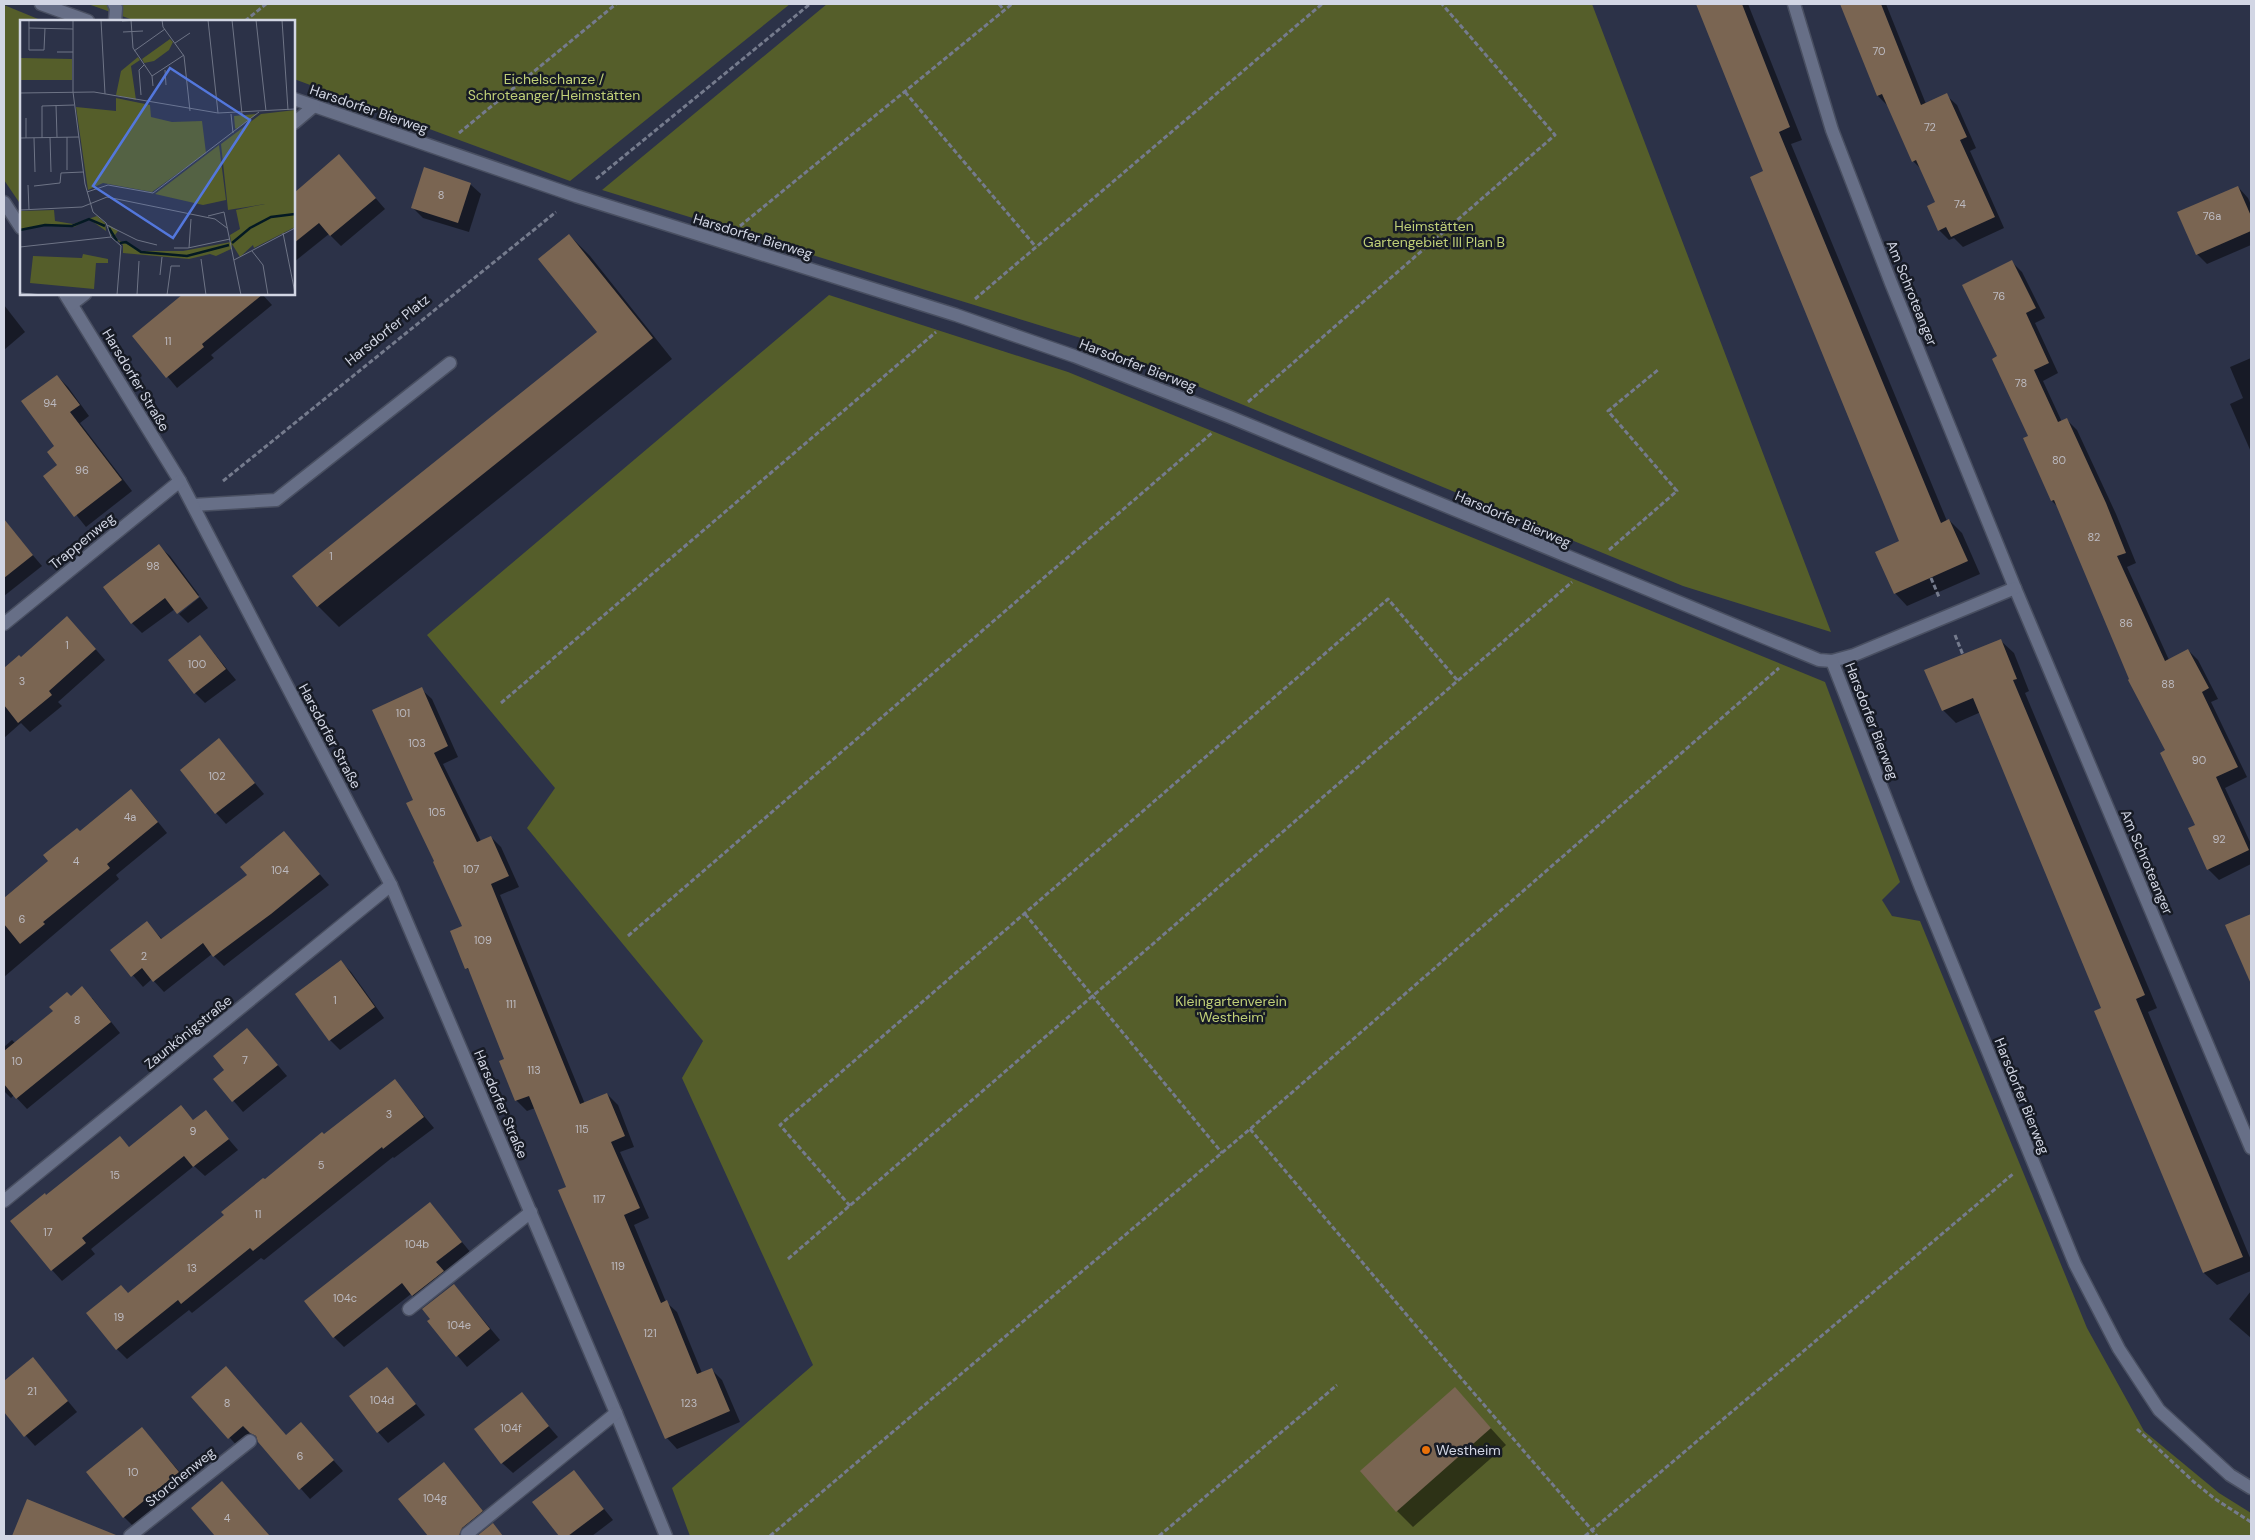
<svg xmlns="http://www.w3.org/2000/svg" width="2255" height="1540" font-family="'DM Sans',sans-serif">
<rect width="100%" height="100%" fill="#2c3248"/>
<g fill="#555e2a">
<polygon points="88,4 790,4 570,181 294,79 294,21 136,21"/>
<polygon points="827,4 1592,4 1831,632 1683,586 1081,338 602,190"/>
<polygon points="4,5 43,21 21,21 21,205 4,180"/>
<polygon points="829,295 1068,372 1825,682 1900,882 1882,900 1892,916 1920,921 2087,1328 2144,1431 2219,1493 2251,1513 2251,1536 690,1536 672,1488 813,1365 682,1078 703,1041 527,828 555,788 427,635"/>
</g>
<g fill="#0007">
<polygon points="1698,4 1748,4 1802,140 1791,144 1947,521 1949,520 1962,533 1980,574 1907,606 1895,593 1901,542 1764,172"/>
<polygon points="1841,4 1886,4 1926,104 1946,95 1957,105 1976,148 1970,151 2004,228 1963,247 1954,238 1949,240 1939,230 1937,203 1922,170 1913,161 1889,107 1878,96"/>
<polygon points="339,156 385,209 341,246 329,234 294,262 294,195"/>
<polygon points="470,184 481,194 469,232 423,218 412,207"/>
<polygon points="2238,187 2248,198 2251,205 2251,245 2207,264 2197,254"/>
<polygon points="569,235 590,256 672,359 339,627 318,606 598,332"/>
<polygon points="2012,262 2022,272 2045,318 2035,323 2058,373 2043,381 2062,422 2067,420 2077,430 2116,514 2136,563 2127,567 2169,660 2188,650 2198,660 2218,699 2211,702 2247,777 2225,788 2251,844 2251,864 2219,880 2208,869 2196,825 2167,751 2057,506 2052,501 1999,357"/>
<polygon points="185,294 262,294 272,305 211,355 214,358 177,388 134,336"/>
<polygon points="4,305 25,332 4,350"/>
<polygon points="2251,358 2251,452 2230,404 2243,398 2230,367"/>
<polygon points="57,376 68,387 89,416 80,423 132,491 86,527 45,476 59,465 56,446"/>
<polygon points="4,521 42,566 4,596"/>
<polygon points="159,546 170,556 199,595 177,612 175,609 142,633 132,623"/>
<polygon points="200,597 208,608 188,623 179,614"/>
<polygon points="77,628 105,660 58,702 62,706 30,732 21,723 4,738 4,669 19,657 21,658"/>
<polygon points="200,636 236,680 205,703 195,693"/>
<polygon points="2001,641 2014,653 2029,691 2025,693 2157,1008 2148,1012 2251,1260 2251,1271 2217,1285 2204,1273 2096,1011 2102,1009 1981,712 1956,723 1943,710"/>
<polygon points="421,689 432,699 458,757 443,764 481,841 491,837 501,847 519,887 500,895 585,1104 607,1094 618,1105 634,1147 620,1152 649,1218 634,1225 666,1302 677,1312 702,1373 711,1369 722,1380 740,1422 677,1449 667,1438 535,1108 527,1111 516,1100 506,1060 471,973 467,968 464,927 436,862 414,800"/>
<polygon points="219,740 264,794 226,824 216,813"/>
<polygon points="141,801 167,833 116,875 119,879 4,977 4,899 50,861 80,833"/>
<polygon points="284,833 329,885 224,966 212,954 164,992 152,979 143,987 112,951 147,923 162,939 249,875"/>
<polygon points="2251,915 2251,981 2227,926"/>
<polygon points="341,962 351,972 384,1018 340,1050 330,1040"/>
<polygon points="71,997 92,998 120,1033 27,1109 14,1095 11,1098 4,1091 4,1047 12,1040 15,1043"/>
<polygon points="247,1029 287,1076 243,1112 215,1079 226,1071"/>
<polygon points="395,1081 434,1128 394,1158 393,1157 264,1260 261,1258 192,1313 189,1310 127,1359 117,1349 129,1294 225,1216 265,1181"/>
<polygon points="205,1112 238,1150 205,1176 194,1166 91,1249 95,1254 62,1281 52,1270 47,1196 119,1137 130,1148 191,1118 194,1121"/>
<polygon points="430,1203 471,1253 446,1272 453,1282 423,1306 411,1294 344,1347 334,1337"/>
<polygon points="454,1285 500,1340 467,1367 429,1322"/>
<polygon points="2251,1291 2251,1338 2229,1319"/>
<polygon points="33,1359 77,1412 35,1446 4,1411 4,1383"/>
<polygon points="387,1369 425,1415 388,1443 378,1432"/>
<polygon points="1455,1389 1506,1445 1413,1527 1397,1511"/>
<polygon points="521,1394 558,1437 513,1473 502,1463"/>
<polygon points="193,1397 286,1436 301,1424 343,1471 310,1499 254,1436 239,1448"/>
<polygon points="142,1428 189,1483 134,1527 124,1517"/>
<polygon points="444,1463 492,1522 474,1536 429,1536 399,1500"/>
<polygon points="574,1472 613,1520 592,1536 560,1536 534,1502"/>
<polygon points="232,1493 270,1536 217,1536 193,1508"/>
<polygon points="28,1501 88,1532 86,1536 14,1536"/>
</g>
<g fill="#7a6552">
<polygon points="1696,4 1742,4 1790,127 1779,132 1941,523 1949,519 1968,561 1894,594 1875,552 1899,541 1750,177 1763,171"/>
<polygon points="1840,4 1881,4 1921,105 1947,93 1967,137 1960,140 1995,217 1951,237 1946,227 1938,231 1927,206 1935,202 1916,160 1912,162 1882,94 1877,96"/>
<polygon points="339,154 376,198 330,236 319,223 294,243 294,193"/>
<polygon points="424,167 471,183 458,223 411,208"/>
<polygon points="2238,186 2251,216 2251,231 2196,255 2177,212"/>
<polygon points="569,234 653,338 317,607 292,576 597,332 538,259"/>
<polygon points="2012,260 2036,308 2026,313 2049,363 2034,370 2058,422 2067,418 2106,503 2126,553 2117,556 2165,661 2188,649 2209,688 2202,692 2238,767 2216,777 2249,850 2207,870 2188,828 2195,825 2160,753 2165,750 2128,680 2129,679 2054,500 2051,501 2023,438 2028,436 1992,359 1997,356 1962,285"/>
<polygon points="183,294 263,294 202,344 204,347 166,378 132,336"/>
<polygon points="57,375 80,405 70,412 122,480 74,517 43,476 57,465 47,452 54,446 21,401"/>
<polygon points="4,519 33,555 4,578"/>
<polygon points="159,544 199,597 177,614 165,598 131,624 103,587"/>
<polygon points="67,616 96,649 49,691 52,695 18,723 4,705 4,668 19,655 21,657"/>
<polygon points="200,635 226,669 194,694 168,660"/>
<polygon points="2001,639 2017,679 2013,680 2145,995 2136,999 2243,1257 2203,1273 2094,1011 2101,1008 1973,698 1942,711 1924,670"/>
<polygon points="422,687 448,746 434,753 477,842 491,836 509,876 491,884 580,1104 607,1093 625,1136 611,1142 640,1208 624,1215 661,1303 667,1300 697,1374 712,1368 730,1411 665,1439 558,1190 566,1187 529,1096 515,1101 499,1061 504,1059 468,968 465,969 450,931 462,926 433,862 434,861 406,803 413,800 372,710"/>
<polygon points="219,738 255,783 215,814 180,770"/>
<polygon points="131,789 158,822 107,864 110,868 43,922 45,924 20,944 4,924 4,898 48,861 43,855 77,828 80,831"/>
<polygon points="284,831 320,874 271,914 213,957 203,943 153,982 142,968 131,977 110,950 147,921 161,939 247,875 240,867"/>
<polygon points="2251,914 2251,984 2225,925"/>
<polygon points="341,960 375,1007 329,1041 295,994"/>
<polygon points="82,986 111,1022 16,1099 4,1084 4,1051 53,1011 49,1007 67,992 71,996"/>
<polygon points="247,1028 278,1065 232,1102 213,1079 224,1070 213,1056"/>
<polygon points="395,1079 424,1117 383,1149 382,1147 253,1251 250,1248 181,1304 178,1300 116,1350 86,1313 121,1285 128,1293 224,1215 221,1212 263,1178 265,1179 322,1132 324,1134"/>
<polygon points="181,1105 193,1120 206,1110 229,1139 193,1167 184,1156 82,1238 86,1243 51,1271 10,1221 45,1193 46,1195 120,1136 129,1147"/>
<polygon points="430,1202 462,1242 436,1262 444,1271 412,1296 402,1283 333,1338 304,1301"/>
<polygon points="454,1284 490,1329 456,1357 427,1321 430,1319 422,1309"/>
<polygon points="33,1357 68,1401 24,1437 4,1412 4,1381"/>
<polygon points="226,1366 286,1435 301,1422 334,1460 299,1490 258,1442 256,1436 250,1433 243,1426 228,1439 191,1397"/>
<polygon points="387,1367 416,1404 377,1433 349,1396"/>
<polygon points="1455,1387 1491,1428 1396,1512 1360,1471"/>
<polygon points="522,1392 549,1426 501,1464 474,1429"/>
<polygon points="142,1427 179,1472 123,1518 86,1472"/>
<polygon points="444,1462 483,1511 462,1528 459,1536 428,1536 398,1499"/>
<polygon points="574,1470 604,1509 568,1536 559,1536 532,1502"/>
<polygon points="222,1481 270,1536 215,1536 191,1508"/>
<polygon points="27,1499 116,1535 116,1536 12,1536"/>
<polygon points="493,1523 503,1536 477,1536"/>
</g>
<g fill="none" stroke-linecap="round" stroke-linejoin="round">
<defs>
<g id="lane">
<polyline points="114,4 116,8 115,21"/>
<polyline points="193,505 276,500 450,363"/>
</g>
<g id="street">
<polyline points="41,4 88,21"/>
<polyline points="1794,4 1832,130 1891,283 2015,588 2251,1148"/>
<polyline points="294,99 576,196 956,315 1074,356 1230,417 1819,660 1832,661 1854,655 2015,588"/>
<polyline points="294,123 314,106"/>
<polyline points="4,202 21,228"/>
<polyline points="65,294 180,481 391,885 616,1413 666,1536"/>
<polyline points="72,304 85,294"/>
<polyline points="4,624 180,481"/>
<polyline points="1832,661 1921,888 2075,1264 2119,1349 2159,1410 2230,1475 2251,1488"/>
<polyline points="4,1201 391,885"/>
<polyline points="409,1309 531,1212"/>
<polyline points="467,1534 616,1413"/>
<polyline points="130,1536 250,1441"/>
</g>
</defs>
<use href="#lane" stroke="#494f61" stroke-width="15"/>
<use href="#street" stroke="#494f61" stroke-width="15"/>
<g stroke="#757b8d" stroke-width="3" stroke-dasharray="5 2.5" stroke-linecap="butt">
<polyline points="999,4 1004,10"/>
<polyline points="245,21 266,4"/>
<polyline points="905,92 1036,247"/>
<polyline points="459,133 616,4"/>
<polyline points="596,179 810,4"/>
<polyline points="740,226 1012,4"/>
<polyline points="975,299 1322,4"/>
<polyline points="1248,402 1555,135 1442,4"/>
<polyline points="223,481 556,212"/>
<polyline points="1609,550 1677,491 1608,411 1659,369"/>
<polyline points="1931,578 1939,597"/>
<polyline points="1955,635 1963,655"/>
<polyline points="501,703 936,332"/>
<polyline points="1025,914 1222,1153"/>
<polyline points="628,936 1213,432"/>
<polyline points="1250,1129 1411,1320 1597,1536"/>
<polyline points="850,1206 780,1125 1388,599 1458,681"/>
<polyline points="788,1259 1572,582"/>
<polyline points="2137,1429 2194,1482 2215,1499 2251,1522"/>
<polyline points="770,1536 1250,1129 1779,668"/>
<polyline points="1159,1536 1337,1385"/>
<polyline points="1585,1536 2014,1173"/>
</g>
<use href="#lane" stroke="#676f87" stroke-width="12"/>
<use href="#street" stroke="#676f87" stroke-width="12"/>
</g>
<circle fill="#e8710a" stroke="#171b25" stroke-width="2" cx="1426" cy="1450" r="5"/>
<g text-anchor="middle" stroke-width="5" stroke-linejoin="round" paint-order="stroke">
<g font-size="11" fill="#bcbac0">
<text x="1879" y="55">70</text>
<text x="1930" y="131">72</text>
<text x="441" y="199">8</text>
<text x="1960" y="208">74</text>
<text x="2212" y="220">76a</text>
<text x="1999" y="300">76</text>
<text x="168" y="345">11</text>
<text x="2021" y="387">78</text>
<text x="50" y="407">94</text>
<text x="2059" y="464">80</text>
<text x="82" y="474">96</text>
<text x="2094" y="541">82</text>
<text x="331" y="560">1</text>
<text x="153" y="570">98</text>
<text x="2126" y="627">86</text>
<text x="67" y="649">1</text>
<text x="197" y="668">100</text>
<text x="22" y="685">3</text>
<text x="2168" y="688">88</text>
<text x="403" y="717">101</text>
<text x="417" y="747">103</text>
<text x="2199" y="764">90</text>
<text x="217" y="780">102</text>
<text x="437" y="816">105</text>
<text x="130" y="821">4a</text>
<text x="2219" y="843">92</text>
<text x="76" y="865">4</text>
<text x="471" y="873">107</text>
<text x="280" y="874">104</text>
<text x="22" y="923">6</text>
<text x="483" y="944">109</text>
<text x="144" y="960">2</text>
<text x="335" y="1004">1</text>
<text x="511" y="1008">111</text>
<text x="77" y="1024">8</text>
<text x="245" y="1064">7</text>
<text x="17" y="1065">10</text>
<text x="534" y="1074">113</text>
<text x="389" y="1118">3</text>
<text x="582" y="1133">115</text>
<text x="193" y="1135">9</text>
<text x="321" y="1169">5</text>
<text x="115" y="1179">15</text>
<text x="599" y="1203">117</text>
<text x="258" y="1218">11</text>
<text x="48" y="1236">17</text>
<text x="417" y="1248">104b</text>
<text x="618" y="1270">119</text>
<text x="192" y="1272">13</text>
<text x="345" y="1302">104c</text>
<text x="119" y="1321">19</text>
<text x="459" y="1329">104e</text>
<text x="650" y="1337">121</text>
<text x="32" y="1395">21</text>
<text x="382" y="1404">104d</text>
<text x="227" y="1407">8</text>
<text x="689" y="1407">123</text>
<text x="511" y="1432">104f</text>
<text x="300" y="1460">6</text>
<text x="133" y="1476">10</text>
<text x="435" y="1502">104g</text>
<text x="227" y="1522">4</text>
</g>
<g font-size="14" fill="#c0d078" stroke="#171b25">
<text x="554" y="84">Eichelschanze /<tspan x="554" dy="16">Schroteanger/Heimstätten</tspan></text>
<text x="1434" y="231">Heimstätten<tspan x="1434" dy="16">Gartengebiet III Plan B</tspan></text>
<text x="1231" y="1006">Kleingartenverein<tspan x="1231" dy="16">'Westheim'</tspan></text>
</g>
<g font-size="14" fill="#d2d6e4" stroke="#171b25">
<text transform="translate(369 109) rotate(19)" y="5">Harsdorfer Bierweg</text>
<text transform="translate(753 236) rotate(17)" y="5">Harsdorfer Bierweg</text>
<text transform="translate(1912 293) rotate(68)" y="5">Am Schroteanger</text>
<text transform="translate(387 330) rotate(-39)" y="5">Harsdorfer Platz</text>
<text transform="translate(1138 365) rotate(21)" y="5">Harsdorfer Bierweg</text>
<text transform="translate(136 380) rotate(59)" y="5">Harsdorfer Straße</text>
<text transform="translate(1513 519) rotate(23)" y="5">Harsdorfer Bierweg</text>
<text transform="translate(82 541) rotate(-39)" y="5">Trappenweg</text>
<text transform="translate(1872 721) rotate(69)" y="5">Harsdorfer Bierweg</text>
<text transform="translate(330 736) rotate(62)" y="5">Harsdorfer Straße</text>
<text transform="translate(2147 862) rotate(67)" y="5">Am Schroteanger</text>
<text transform="translate(188 1032) rotate(-39)" y="5">Zaunkönigstraße</text>
<text transform="translate(2022 1096) rotate(68)" y="5">Harsdorfer Bierweg</text>
<text transform="translate(501 1104) rotate(67)" y="5">Harsdorfer Straße</text>
<text transform="translate(180 1477) rotate(-39)" y="5">Storchenweg</text>
</g>
<g font-size="14" fill="#d2d6e4" stroke="#171b25" text-anchor="start">
<text x="1436" y="1455">Westheim</text>
</g>
</g>
<g transform="translate(20 20)">
<rect width="275" height="275" fill="#2c3248"/>
<path d="M150 19 153 22 149 30 134 41 124 43 122 39ZM118 37 120 40 111 46 116 80 96 75 101 51ZM0 38 52 39V60H0ZM96 78 130 85 131 97 152 102 182 101 186 133 132 172 83 163 68 170 56 87 96 91ZM275 90V207L234 228 233 225 220 237 212 224 211 229 196 236 190 234 169 239 103 233V225L91 215 89 205 98 211 95 215 98 220 121 231H163L211 222 210 215 220 209 216 190 245 184 208 190 201 124 241 94ZM237 94 216 109 215 108 214 96ZM199 125 206 180 183 185 135 174ZM34 190 35 201 53 204 77 196 85 203 86 211 69 199 54 207 27 205 0 210V191ZM63 234 88 239V243H76L74 269 10 263 13 236 62 238Z" fill="#555e2a"/>
<path fill="none" stroke="#041923" stroke-width="2.5" d="M89 208 97 221M0 210 25 205 52 206 69 199 85 206M100 223 106 222 121 232 167 236 209 225M212 223 230 208 251 197 275 194"/>
<path fill="none" stroke="#6e7486" stroke-width="1" d="M9 0V30H24L25 8M53 0V72L65 164 73 192 86 203 91 217 101 226 97 275M81 0 85 74M111 0 113 28 132 56 133 66M142 0 143 7 164 36 170 91M188 0 198 93M212 0 222 94M236 0 246 91M262 0 268 90M102 1 118 0M9 8 53 9M103 12 123 11M155 23 170 13M114 31 145 9M37 32H53M145 50 146 65M132 56 164 35M0 73 74 72 198 93 275 89M121 75 119 50 124 45M36 85 37 117M211 94 213 113M6 98V118M30 117 31 152M47 117V150M0 118 59 117M14 118 15 152M22 118V86L54 85M8 165 9 190M14 166 40 163 41 153 63 152M67 172 88 165 133 173 239 92M0 190 62 187 87 177 195 199 207 208M188 196 204 192 221 275M87 205 117 220 137 225M263 213 275 273M0 227 91 217M154 228H168L210 219M169 228 171 199M232 231 243 245 248 275M181 239 186 275M214 240 275 208M140 255 142 237M0 273 19 275M0 273 24 275M117 275 119 241M147 275 151 246H160"/>
<path fill="#5377dc" fill-opacity="0.15" stroke="#5377dc" stroke-width="2.5" d="M150 48 230 100 153 218 73 166Z"/>
<rect width="275" height="275" fill="none" stroke="#d2d6e4" stroke-width="2.5"/>
</g>
<rect width="2255" height="1540" fill="none" stroke="#d2d6e4" stroke-width="10"/>
</svg>
